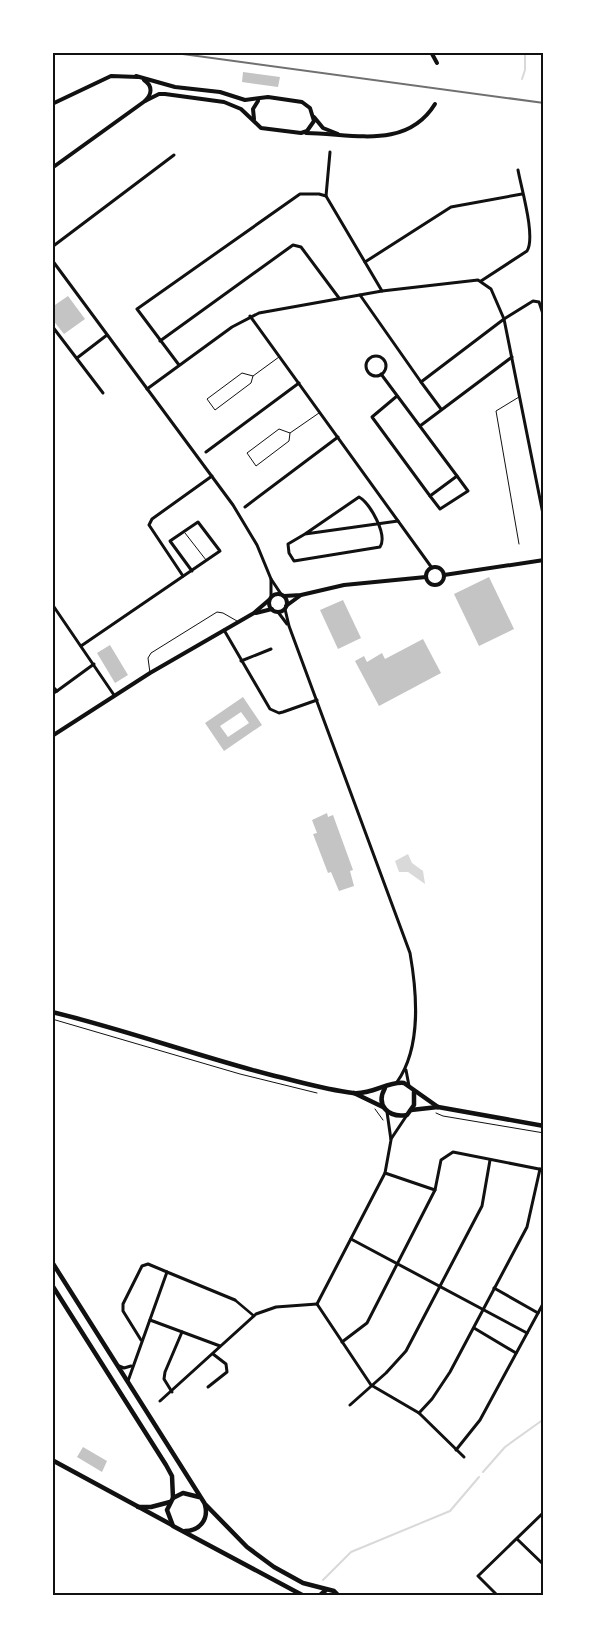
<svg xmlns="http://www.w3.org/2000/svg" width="596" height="1648" font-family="'PT Sans',sans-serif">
<rect width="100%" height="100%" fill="#fff"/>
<polygon fill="#d9d9d9" points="408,854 412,863 423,871 425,884 408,872 399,872 395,861"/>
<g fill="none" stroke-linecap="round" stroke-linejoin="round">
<g stroke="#d9d9d9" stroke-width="2">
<polyline points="522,79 525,70 525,52"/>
<polyline points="483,1472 505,1447 544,1419"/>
<polyline points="323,1580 351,1552 450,1511 479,1477"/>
</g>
</g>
<g fill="#c4c4c4" fill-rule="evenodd">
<polygon points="243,72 280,77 278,87 242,82"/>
<polygon points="68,296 85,319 64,334 52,319 52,307"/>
<polygon points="489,577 514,629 479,646 454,594"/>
<polygon points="343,600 361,638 338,649 320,610"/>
<polygon points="423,639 441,673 379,706 355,661 364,656 367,662 382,653 385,659"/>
<polygon points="110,645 128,675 115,683 97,653"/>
<path d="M243 697 262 725 224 751 205 723ZM241 712 249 723 228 737 220 726Z"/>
<polygon points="327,813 328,817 333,815 353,870 350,871 354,886 339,891 331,872 328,873 313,834 317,833 312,820"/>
<polygon points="83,1447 107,1461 102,1472 77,1457"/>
</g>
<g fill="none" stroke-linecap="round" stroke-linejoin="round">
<g stroke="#111" stroke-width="1">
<polyline points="52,1019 240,1074 317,1093"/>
<polyline points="375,1109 383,1120"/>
<polyline points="436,1113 443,1116 544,1133"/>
</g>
<g stroke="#111" stroke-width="1">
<polyline points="253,376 251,383 215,410 207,399 242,373 253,376 279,357"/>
<polyline points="290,433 289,441 256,466 247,453 279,429 290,433 319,413"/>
<polyline points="185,533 206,560"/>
<polyline points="519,544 496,411 519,397"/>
<polyline points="150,673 148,658 151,653 217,612 223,613 237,621"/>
</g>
<polyline stroke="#111" stroke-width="2.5" points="235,1300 254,1316"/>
<g stroke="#111" stroke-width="3">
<polyline points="330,152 326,196 382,291"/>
<polyline points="52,247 174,155"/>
<polyline points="52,260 233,505 257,545 271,579 281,594"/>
<polyline points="365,262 451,207 522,194"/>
<path d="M481 281 527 251C536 237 521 187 518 170"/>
<polyline points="360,295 421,382 504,319 533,301 539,302 544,317"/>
<polyline points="250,316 432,568"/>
<polyline points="52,326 103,393"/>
<polyline points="160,341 293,245 301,247 339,298"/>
<circle cx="376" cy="366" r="10"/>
<polyline points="77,358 107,335"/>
<polyline points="179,365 137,309 300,194 319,194 326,196"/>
<polyline points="381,374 457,476"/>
<polyline points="421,382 441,409"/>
<polyline points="147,389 232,327 259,313 382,291 478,280 491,289 504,319 544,519"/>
<polyline points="397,396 372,417 430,496"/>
<polyline points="420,426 512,357"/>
<polyline points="206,452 299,383"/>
<polygon points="457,476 468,491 440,509 430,496"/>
<polyline points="245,507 338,437"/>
<path d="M305 534 288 544 289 553 294 561 380 547C388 535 370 503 359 497L305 534 398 521"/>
<polyline points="183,576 149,525 152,519 212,476"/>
<polyline points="271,597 271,579"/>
<polyline points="52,604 114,695"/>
<path d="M285 609 289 626 410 953C417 993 422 1047 397 1082"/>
<polyline points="278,612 287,624"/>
<polyline points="224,630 270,709 279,713 283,712 317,700"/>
<polyline points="81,646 220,551 198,522 170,541 192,571"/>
<polyline points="241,661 271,649"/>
<polyline points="52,686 57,691 52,694"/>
<polyline points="57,691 94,664"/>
<polyline points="406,1070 409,1086"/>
<polyline points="391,1139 407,1115"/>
<polyline points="385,1173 435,1190"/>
<polyline points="351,1239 527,1333"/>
<polyline points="494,1288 538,1313"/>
<polyline points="317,1304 371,1385 419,1413 464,1457"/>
<polyline points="317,1304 385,1173 391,1140 387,1112"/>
<polyline points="150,1320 220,1346"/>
<polyline points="474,1328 516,1353"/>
<polyline points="141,1340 123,1311 123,1304 142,1266 148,1264 167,1272"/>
<polyline points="342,1342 367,1323 435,1190 441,1160 453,1152 544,1170"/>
<polyline points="119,1366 124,1368 131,1366"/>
<polyline points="128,1381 167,1272 235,1300"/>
<polyline points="208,1387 227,1372 226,1364 213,1354"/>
<polyline points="172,1392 164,1379 165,1372 182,1332"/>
<polyline points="160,1401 256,1314 276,1307 317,1304"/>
<polyline points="350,1405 386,1373 406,1351 482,1206 490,1160"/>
<polyline points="419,1413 432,1399 450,1372 527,1227 540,1169"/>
<polyline points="456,1450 480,1420 544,1302"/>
<polyline points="517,1539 544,1565"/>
<polyline points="498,1596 478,1576 544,1512"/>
</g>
<g stroke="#111" stroke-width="4">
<polyline points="431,52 437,63"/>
<polyline points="136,76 175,87 220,92 245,100 268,97 302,102 310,108 314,121 307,131 301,133 261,128 241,109 224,102 165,94 159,94 145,101"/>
<polyline points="52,104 111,76 138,77"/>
<polyline points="314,117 323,128 338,134"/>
<polyline points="254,119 253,109 258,101"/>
<path d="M306 133C351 133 406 151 435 104"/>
<path d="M52 168 145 101C152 94 153 86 144 80"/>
<circle cx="435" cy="576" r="9"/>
<polyline points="444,575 544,560"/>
<circle cx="278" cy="603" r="9"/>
<polyline points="284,596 301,595 344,585 426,577"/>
<polyline points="286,606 301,595"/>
<polyline points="256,613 272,609"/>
<polyline points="52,736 150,673 254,613 269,600"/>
</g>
<g stroke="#111" stroke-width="4.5">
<path d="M52 1012C127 1030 200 1057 275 1076 300 1082 327 1090 353 1093 372 1095 388 1081 404 1083L438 1107"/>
<path d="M385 1088C375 1106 389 1118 407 1115L414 1105V1092"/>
<polyline points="354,1093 383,1107"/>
<polyline points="411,1110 438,1107 544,1126"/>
<polyline points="52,1262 205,1504 247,1547 274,1567 303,1583 334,1591 339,1596"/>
<polyline points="52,1285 166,1465 172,1476 173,1498"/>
<polyline points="52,1460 172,1525"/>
<polyline points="199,1497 183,1493 173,1498 167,1510 173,1526 304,1596"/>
<polyline points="138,1507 151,1507 170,1502"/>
<path d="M185 1531C199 1531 209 1520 205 1505"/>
<polyline points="319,1596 326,1590"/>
</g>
<polyline stroke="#707070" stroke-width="2" points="168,52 544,103"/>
</g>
<rect width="596" height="1648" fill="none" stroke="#ffffff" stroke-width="108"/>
<rect x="54" y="54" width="488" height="1540" fill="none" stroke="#111" stroke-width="2"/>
</svg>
